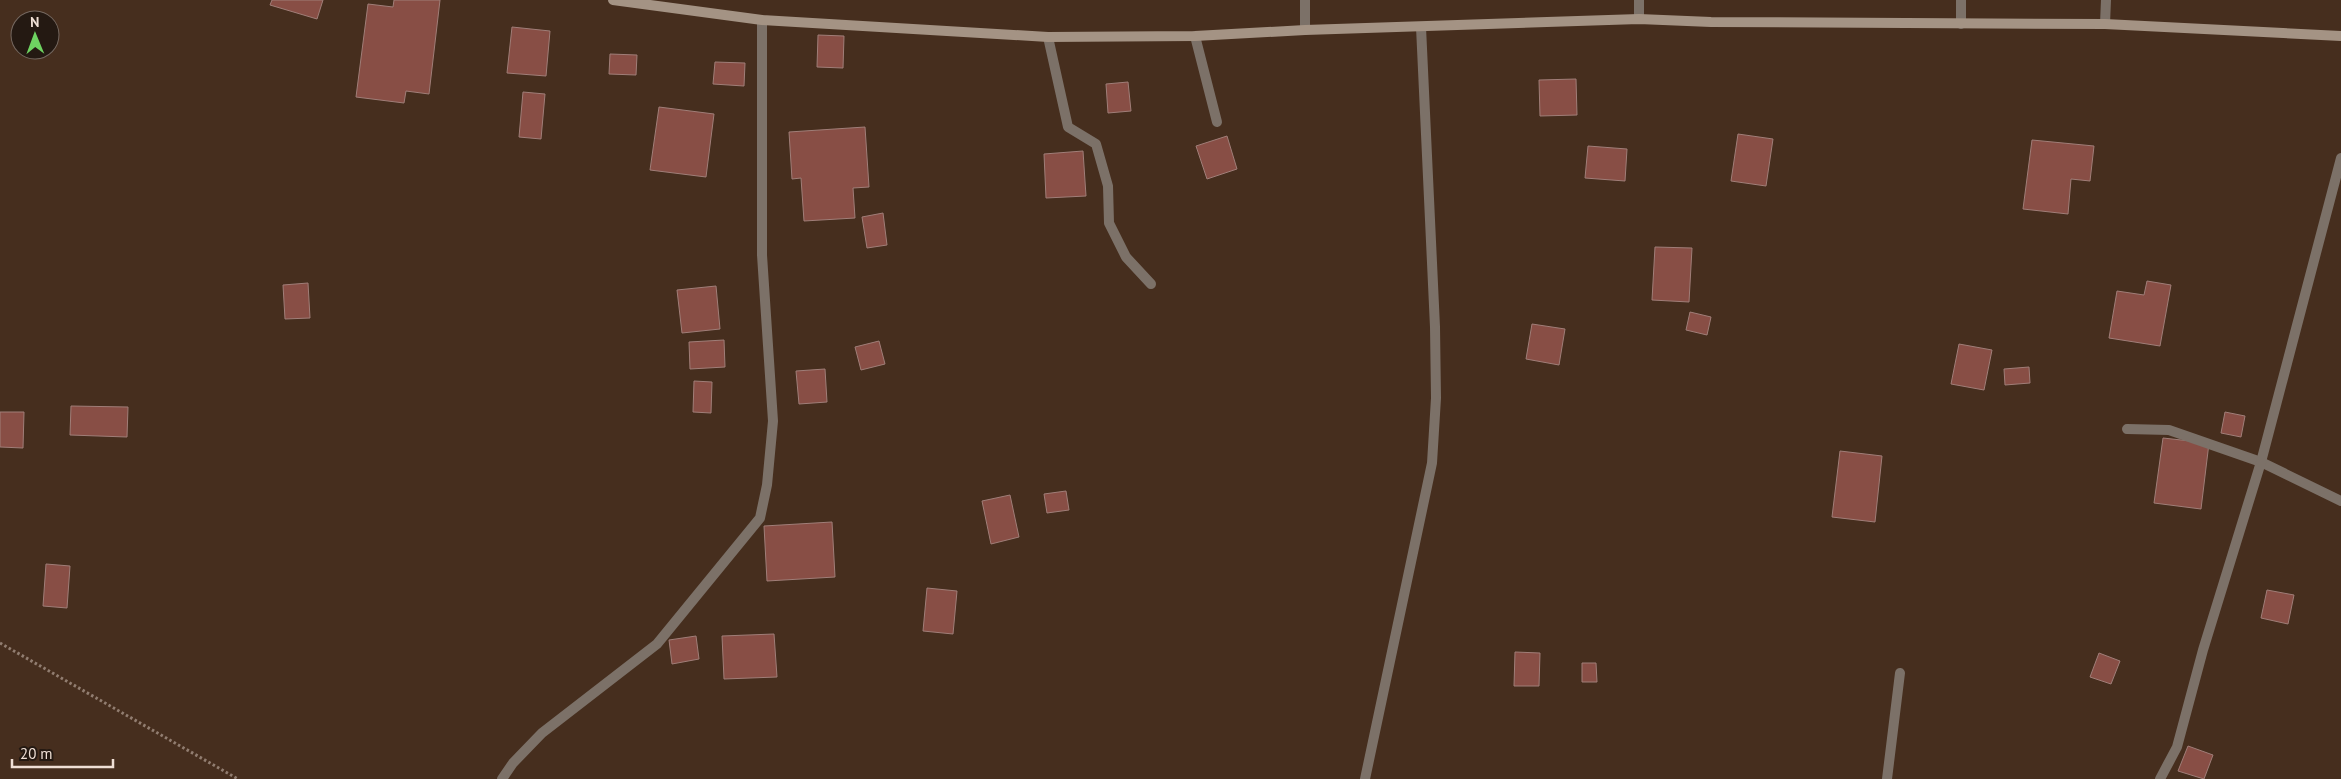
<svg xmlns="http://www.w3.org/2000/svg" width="2341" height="779" font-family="'PT Sans',sans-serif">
<rect width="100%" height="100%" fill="#462e1e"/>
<g fill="#884e45" stroke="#a07e78">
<polygon points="272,0 323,0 317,19 270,5"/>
<polygon points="394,0 440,0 429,94 406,91 404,103 356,97 368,4 393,7"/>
<polygon points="512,27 550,31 546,76 507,73"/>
<polygon points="818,35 844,36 843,68 817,67"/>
<polygon points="610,54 637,55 636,75 609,74"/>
<polygon points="715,62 745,63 744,86 713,84"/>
<polygon points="1576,79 1577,115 1540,116 1539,80"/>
<polygon points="1128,82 1131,111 1108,113 1106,84"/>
<polygon points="523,92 545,94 541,139 519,137"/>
<polygon points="659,107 714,114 706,177 650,170"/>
<polygon points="865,127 869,187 853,188 855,218 804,221 801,178 792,179 789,132"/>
<polygon points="1738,134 1773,139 1766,186 1731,181"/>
<polygon points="1227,136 1237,169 1207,179 1196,146"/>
<polygon points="2032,140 2094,146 2090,181 2071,179 2068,214 2023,209"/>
<polygon points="1588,146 1627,149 1625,181 1585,178"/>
<polygon points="1083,151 1086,196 1046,198 1044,154"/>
<polygon points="883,213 887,245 867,248 862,217"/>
<polygon points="1655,247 1692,248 1689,302 1652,300"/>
<polygon points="2147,281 2171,285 2160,346 2109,338 2117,291 2144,295"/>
<polygon points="308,283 310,318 285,319 283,285"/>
<polygon points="716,286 720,329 682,333 677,290"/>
<polygon points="1690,312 1711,317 1707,335 1686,330"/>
<polygon points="1532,324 1565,329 1559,365 1526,359"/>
<polygon points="724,340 725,367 690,369 689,342"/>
<polygon points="879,341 885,364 861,370 855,347"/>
<polygon points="1959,344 1992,350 1984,390 1951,384"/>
<polygon points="2029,367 2030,383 2005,385 2004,369"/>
<polygon points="825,369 827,402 799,404 796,371"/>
<polygon points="694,381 712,382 711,413 693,412"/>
<polygon points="71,406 128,407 127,437 70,435"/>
<polygon points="0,412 24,412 23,448 0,447"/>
<polygon points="2225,412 2245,416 2241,437 2221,433"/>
<polygon points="2163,438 2209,443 2201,509 2154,503"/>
<polygon points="1840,451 1882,456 1875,522 1832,517"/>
<polygon points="1066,491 1069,510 1047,513 1044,494"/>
<polygon points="1010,495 1019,537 991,544 982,501"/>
<polygon points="832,522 835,577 767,581 764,526"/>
<polygon points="46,564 70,566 67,608 43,606"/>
<polygon points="927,588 957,591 953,634 923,631"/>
<polygon points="2267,590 2294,595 2288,624 2261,618"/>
<polygon points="774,634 777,677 724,679 722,636"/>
<polygon points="696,636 699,659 672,664 669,640"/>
<polygon points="1515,652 1540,653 1539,686 1514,686"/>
<polygon points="2099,653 2120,661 2111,684 2090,677"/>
<polygon points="1582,663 1596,663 1597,682 1582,682"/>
<polygon points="2188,746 2213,755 2204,779 2178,771"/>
</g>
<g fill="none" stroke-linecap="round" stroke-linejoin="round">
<polyline stroke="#917d70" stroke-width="3" stroke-dasharray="2.5 2.5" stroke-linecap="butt" points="0,643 238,779"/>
<g stroke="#7c7168" stroke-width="10">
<polyline points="1305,0 1305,30"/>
<polyline points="1639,19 1639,0"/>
<polyline points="1961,24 1961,0"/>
<polyline points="2105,24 2106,0"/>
<polyline points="1195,36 1217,122"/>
<polyline points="1048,37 1068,127 1096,144 1108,186 1109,223 1126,257 1151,284"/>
<polyline points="2127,429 2169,430 2261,462 2341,501"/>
<polyline points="502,779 513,763 542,733 657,644 760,518 767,485 773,421 762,255 762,20"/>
<polyline points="1365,779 1432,463 1436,398 1435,327 1421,27"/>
<polyline points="1887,779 1900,673"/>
<polyline points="2160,779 2177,747 2203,650 2261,462 2341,158"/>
</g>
<polyline stroke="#a49384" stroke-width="10" points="613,0 762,20 1048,37 1195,36 1305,30 1639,19 1711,22 2105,24 2341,36"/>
</g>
<g transform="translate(35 35) rotate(359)"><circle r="24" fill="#241912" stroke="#756860"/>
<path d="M0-4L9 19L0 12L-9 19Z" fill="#6ed361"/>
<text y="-8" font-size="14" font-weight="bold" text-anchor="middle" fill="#efdfd5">N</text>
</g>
<path d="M12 759v8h101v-8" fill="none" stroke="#efdfd5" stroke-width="2.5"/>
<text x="20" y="759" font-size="15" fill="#efdfd5" stroke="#241912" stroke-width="4" paint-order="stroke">20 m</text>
</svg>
